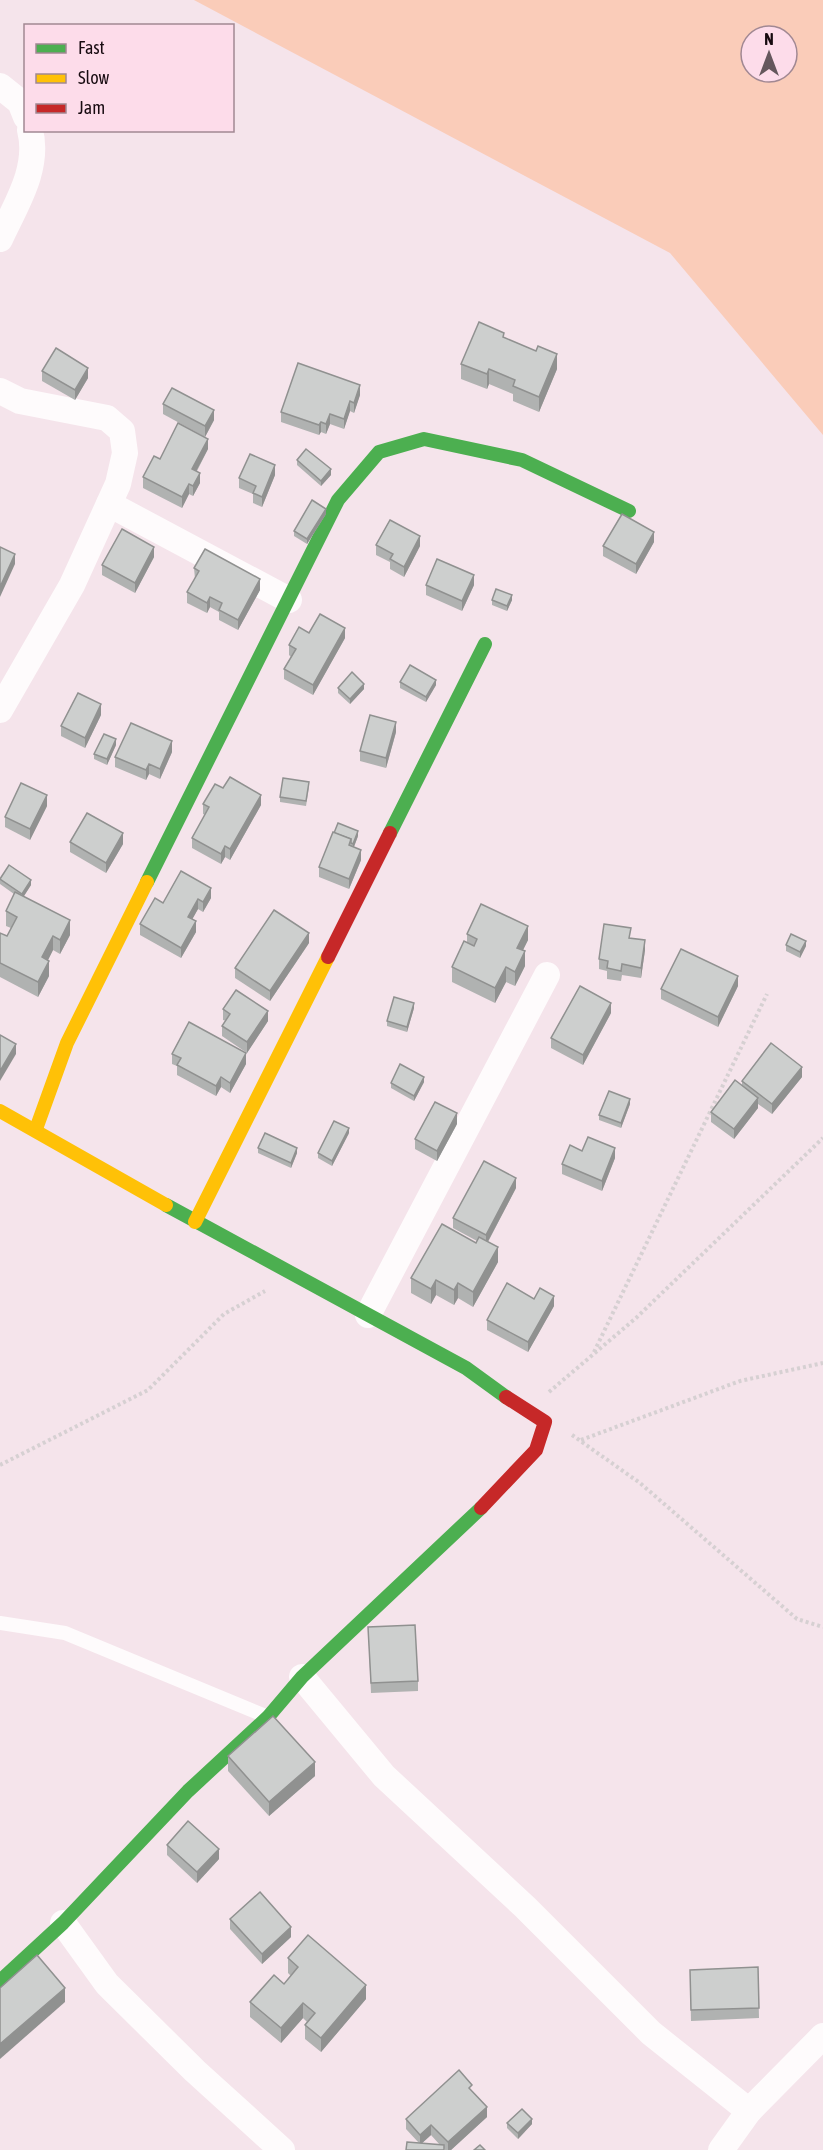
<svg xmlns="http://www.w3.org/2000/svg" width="823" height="2150" font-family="'Asap Condensed',sans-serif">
<rect width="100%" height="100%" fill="#f5e4eb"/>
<path fill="#faccb9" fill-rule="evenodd" d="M194 0H823V435L670 253ZM751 36H787V72H751Z"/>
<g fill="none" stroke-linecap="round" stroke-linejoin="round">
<g stroke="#d6d0d2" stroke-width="4" stroke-dasharray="3 3" stroke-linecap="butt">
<polyline points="594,1352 767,994"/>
<polyline points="549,1392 636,1318 823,1138"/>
<polyline points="572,1435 640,1483 797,1619 823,1627"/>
<polyline points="581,1440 740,1381 823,1363"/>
<polyline points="0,1465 148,1390 224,1314 265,1291"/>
</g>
<polyline stroke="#fefbfc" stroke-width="14" points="0,1623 65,1633 268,1717"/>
<g stroke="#fefbfc" stroke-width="26">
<polyline points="0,86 20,102 26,117"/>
<path d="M0 239C15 206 40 169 30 130"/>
<polyline points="0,391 20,401 107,418 122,431 125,453 118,484 72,585 0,710"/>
<polyline points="109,504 289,600"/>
<polyline points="368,1315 547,975"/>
<polyline points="302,1677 384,1776 525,1907 651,2033 749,2111"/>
<polyline points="63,1923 107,1984 195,2071 282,2150"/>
<polyline points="721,2150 749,2111 823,2036"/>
</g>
<g stroke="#4caf50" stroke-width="14">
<polyline points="390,833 485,644"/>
<polyline points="147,882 338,500 379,452 424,439 522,460 629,511"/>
<polyline points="166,1205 466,1368 506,1397"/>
<polyline points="0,1981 63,1923 188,1791 268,1717 302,1677 481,1508"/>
</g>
<g stroke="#ffc107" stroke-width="14">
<polyline points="0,1111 166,1205"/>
<polyline points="36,1129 67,1043 147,882"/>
<polyline points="195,1222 328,957"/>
</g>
<g stroke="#c62828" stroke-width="14">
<polyline points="328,957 390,833"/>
<polyline points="481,1508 536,1450 545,1422 506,1397"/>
</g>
</g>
<g fill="#b0b2b1" fill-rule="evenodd">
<polygon points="504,337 557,369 539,412 513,401 513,394 489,384 487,389 461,379 461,364"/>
<polygon points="42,371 88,378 75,400 42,381"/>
<polygon points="360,395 354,413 350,411 344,429 330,424 326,434 321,432 319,435 281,422 281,412"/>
<polygon points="163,404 214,420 205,437 163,414"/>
<polygon points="208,449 197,471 200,483 193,496 189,494 182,508 143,488 143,477 160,459"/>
<polygon points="297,460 331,475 321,486 297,465"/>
<polygon points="275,475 262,507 253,503 253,494 239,488 239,478"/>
<polygon points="326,514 307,544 294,536 294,531"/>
<polygon points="654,542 636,574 603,556 603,546"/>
<polygon points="376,545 420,546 404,577 390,569 390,562 376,555"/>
<polygon points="154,557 135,593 102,575 102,565"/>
<polygon points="194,568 260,590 238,630 219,620 219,612 210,607 207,613 187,603 187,592 195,579"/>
<polygon points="426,585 474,585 462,611 426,595"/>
<polygon points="492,600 512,600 507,611 492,605"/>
<polygon points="309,633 345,638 313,695 284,679 284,669 291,657 289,655 289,645"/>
<polygon points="400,682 436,685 426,702 400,688"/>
<polygon points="338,688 364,689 350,704 338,693"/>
<polygon points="101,715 85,748 61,736 61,726"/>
<polygon points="396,732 386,768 360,761 360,751"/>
<polygon points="116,745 107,765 94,759 94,754"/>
<polygon points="172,752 160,779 149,774 146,780 115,767 115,757"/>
<polygon points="309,787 306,806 280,802 280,797"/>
<polygon points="223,788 261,805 230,860 225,857 221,864 192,848 192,838 205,815 203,814 203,804"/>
<polygon points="47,806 30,840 5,827 5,817"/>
<polygon points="358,836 354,847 361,860 349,889 319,877 319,867"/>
<polygon points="70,842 123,844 106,873 70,852"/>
<polygon points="0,879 31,885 24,896 70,935 60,954 53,950 48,960 49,976 38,997 0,977 0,933 7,936 11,928 6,926 6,911 14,894 0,884"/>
<polygon points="211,898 203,912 198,909 192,919 196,932 181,958 140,935 140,924 163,903"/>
<polygon points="467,934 528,940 523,950 525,966 515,986 506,982 495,1003 452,982 452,967 467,942"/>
<polygon points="631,938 645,950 641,978 622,975 621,981 607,979 607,971 599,969 599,959"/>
<polygon points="309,943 270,1001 235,978 235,968"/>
<polygon points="786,945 806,946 800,958 786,951"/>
<polygon points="738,986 718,1027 661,999 661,989"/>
<polygon points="414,1008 407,1032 387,1026 387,1021"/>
<polygon points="223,1009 268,1021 247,1053 222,1036 222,1026 226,1021 223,1020"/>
<polygon points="611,1013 583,1065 551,1048 551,1038"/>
<polygon points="172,1054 246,1064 230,1093 221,1087 216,1096 177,1075 177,1066 172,1064"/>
<polygon points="802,1077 772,1114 758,1104 758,1108 734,1139 711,1122 711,1112 742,1085 742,1081"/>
<polygon points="424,1082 414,1101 391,1088 391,1083"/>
<polygon points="630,1104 621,1128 599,1120 599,1115"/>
<polygon points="457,1124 437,1161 415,1149 415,1139"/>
<polygon points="349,1133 332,1166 318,1158 318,1153"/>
<polygon points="258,1148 297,1153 291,1168 258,1153"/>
<polygon points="582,1151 615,1158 602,1191 562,1174 562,1164"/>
<polygon points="516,1188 488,1242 498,1262 473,1307 458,1298 454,1305 436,1295 431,1304 411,1293 411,1278 476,1243 477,1241 453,1228 453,1218"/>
<polygon points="534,1299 554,1306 528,1352 487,1330 487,1320"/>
<polygon points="368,1627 418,1681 418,1691 371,1693"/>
<polygon points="228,1756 315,1776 269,1816 228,1771"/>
<polygon points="167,1845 219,1859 197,1883 167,1855"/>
<polygon points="230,1919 291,1937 262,1964 230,1929"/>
<polygon points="288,1958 366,1999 321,2052 305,2039 305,2025 307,2022 303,2018 281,2043 250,2017 250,2002 284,1984 291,1976 288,1973"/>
<polygon points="758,1967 759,2018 691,2021 690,1970"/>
<path d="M472 2092 487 2117 451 2150H445L444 2148 419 2143 406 2129V2119ZM431 2135 440 2145 422 2143Z"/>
<polygon points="507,2123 532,2124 518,2139 507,2128"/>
</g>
<g fill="#909190">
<polygon points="557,354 557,369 539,412 539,397"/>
<polygon points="88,368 88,378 75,400 75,390"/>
<polygon points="489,369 489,384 487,389 487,374"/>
<polygon points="360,385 360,395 354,413 354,403"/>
<polygon points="350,401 350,411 344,429 344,419"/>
<polygon points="214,410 214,420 205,437 205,426"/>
<polygon points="330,414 330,424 326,434 326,424"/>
<polygon points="321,422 321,432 319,435 319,425"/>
<polygon points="208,439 208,449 192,479 192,469"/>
<polygon points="275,465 275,475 262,507 262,497"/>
<polygon points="331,469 331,475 321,486 321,481"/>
<polygon points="200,473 200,483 193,496 193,486"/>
<polygon points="189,484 189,494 182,508 182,497"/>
<polygon points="326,509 326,514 307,544 307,539"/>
<polygon points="654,532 654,542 636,574 636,564"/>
<polygon points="420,536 420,546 404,577 404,567"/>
<polygon points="154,547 154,557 135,593 135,583"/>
<polygon points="15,554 15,564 0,597 0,587"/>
<polygon points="474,575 474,585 462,611 462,601"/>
<polygon points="260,579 260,590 238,630 238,620"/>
<polygon points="512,595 512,600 507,611 507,606"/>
<polygon points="210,597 210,607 207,613 207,603"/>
<polygon points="345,628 345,638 313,695 313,685"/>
<polygon points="436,680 436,685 426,702 426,697"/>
<polygon points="364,684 364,689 350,704 350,699"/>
<polygon points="101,704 101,715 85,748 85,738"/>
<polygon points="396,722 396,732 386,768 386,758"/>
<polygon points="116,739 116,745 107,765 107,759"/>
<polygon points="172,741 172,752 160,779 160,769"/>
<polygon points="149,764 149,774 146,780 146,770"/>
<polygon points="47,795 47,806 30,840 30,829"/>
<polygon points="261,795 261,805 230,860 230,849"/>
<polygon points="358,831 358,836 353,849 353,844"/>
<polygon points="123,833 123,844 106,873 106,863"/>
<polygon points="225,846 225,857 221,864 221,854"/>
<polygon points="361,850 361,860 349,889 349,879"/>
<polygon points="31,880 31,885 22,899 22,894"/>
<polygon points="211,888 211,898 203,912 203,902"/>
<polygon points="198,899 198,909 188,927 188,917"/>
<polygon points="70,920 70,935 60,954 60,940"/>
<polygon points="196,921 196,932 181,958 181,948"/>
<polygon points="528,926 528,940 517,962 517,948"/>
<polygon points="309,933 309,943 270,1001 270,991"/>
<polygon points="53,936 53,950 42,972 42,957"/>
<polygon points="645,940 645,950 641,978 641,968"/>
<polygon points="806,941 806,946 800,958 800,952"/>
<polygon points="525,951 525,966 515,986 515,972"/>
<polygon points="49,961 49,976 38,997 38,982"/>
<polygon points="506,967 506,982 495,1003 495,988"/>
<polygon points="738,976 738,986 718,1027 718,1017"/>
<polygon points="414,1003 414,1008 407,1032 407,1027"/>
<polygon points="611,1003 611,1013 583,1065 583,1055"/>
<polygon points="268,1011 268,1021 247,1053 247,1042"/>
<polygon points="16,1044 16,1054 0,1081 0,1071"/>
<polygon points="246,1053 246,1064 230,1093 230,1083"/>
<polygon points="802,1067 802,1077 772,1114 772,1104"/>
<polygon points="221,1077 221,1087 216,1096 216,1086"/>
<polygon points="424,1077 424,1082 414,1101 414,1096"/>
<polygon points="758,1098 758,1108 734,1139 734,1129"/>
<polygon points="630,1099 630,1104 621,1128 621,1123"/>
<polygon points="457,1113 457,1124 437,1161 437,1151"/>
<polygon points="349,1128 349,1133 332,1166 332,1161"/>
<polygon points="297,1148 297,1153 291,1168 291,1163"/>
<polygon points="615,1148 615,1158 602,1191 602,1181"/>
<polygon points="516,1178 516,1188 486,1245 486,1235"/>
<polygon points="498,1247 498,1262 473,1307 473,1292"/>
<polygon points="436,1280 436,1295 431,1304 431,1289"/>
<polygon points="458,1283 458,1298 454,1305 454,1290"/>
<polygon points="554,1296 554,1306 528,1352 528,1342"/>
<polygon points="315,1762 315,1776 269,1816 269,1802"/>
<polygon points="219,1849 219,1859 197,1883 197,1872"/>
<polygon points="291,1927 291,1937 262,1964 262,1954"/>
<polygon points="366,1985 366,1999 321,2052 321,2038"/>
<polygon points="65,1988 65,2002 0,2059 0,2044"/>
<polygon points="303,2003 303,2018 281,2043 281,2028"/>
<polygon points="487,2107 487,2117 451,2150 448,2150 448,2142"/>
<polygon points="532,2119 532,2124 518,2139 518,2133"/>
<polygon points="431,2125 431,2135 420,2145 420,2135"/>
</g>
<g fill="#cdcfce" stroke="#909190" stroke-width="1.5">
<polygon points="479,322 504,333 503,337 536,351 538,346 557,354 539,397 513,386 515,380 489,369 487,374 461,364"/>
<polygon points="56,348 88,368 75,390 42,371"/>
<polygon points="298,363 360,385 354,403 350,401 344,419 330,414 326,424 321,422 319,425 281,412"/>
<polygon points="172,388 214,410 205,426 163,404"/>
<polygon points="178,423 208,439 192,469 200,473 193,486 189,484 182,497 143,477 154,456 160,459"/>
<polygon points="306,449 331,469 321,481 297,460"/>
<polygon points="250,454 275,465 262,497 253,493 256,486 239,478"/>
<polygon points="312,500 326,509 307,539 294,531"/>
<polygon points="622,514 654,532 636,564 603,546"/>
<polygon points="390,520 420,536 404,567 390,559 393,554 376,545"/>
<polygon points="122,529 154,547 135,583 102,565"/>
<polygon points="0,547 15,554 0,587"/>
<polygon points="205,549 260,579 238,620 219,610 222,603 210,597 207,603 187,592 199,571 194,568"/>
<polygon points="437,559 474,575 462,601 426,585"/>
<polygon points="496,589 512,595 507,606 492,600"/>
<polygon points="320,614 345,628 313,685 284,669 296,649 289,645 299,627 309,633"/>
<polygon points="410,665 436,680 426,697 400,682"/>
<polygon points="352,672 364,684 350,699 338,688"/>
<polygon points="78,693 101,704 85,738 61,726"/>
<polygon points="370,715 396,722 386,758 360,751"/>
<polygon points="131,723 172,741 160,769 149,764 146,770 115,757"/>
<polygon points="104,734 116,739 107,759 94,754"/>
<polygon points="230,777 261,795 230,849 225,846 221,854 192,838 209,807 203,804 215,784 223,788"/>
<polygon points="283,778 309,782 306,801 280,797"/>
<polygon points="21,783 47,795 30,829 5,817"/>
<polygon points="87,813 123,833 106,863 70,842"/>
<polygon points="338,823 358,831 353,844 351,843 351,839 334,833"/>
<polygon points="333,832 351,839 349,845 361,850 349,879 319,867"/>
<polygon points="9,865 31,880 22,894 0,879"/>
<polygon points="181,871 211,888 203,902 198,899 188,917 196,921 181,948 140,924 155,898 163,903"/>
<polygon points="15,892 70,920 60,940 53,936 42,957 49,961 38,982 0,963 0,933 7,936 17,917 6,911"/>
<polygon points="481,904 528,926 517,948 525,951 515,972 506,967 495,988 452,967 464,941 474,946 477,939 467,934"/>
<polygon points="274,910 309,933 270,991 235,968"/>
<polygon points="604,924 631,928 629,938 645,940 641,968 622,964 621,971 607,968 608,961 599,959"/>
<polygon points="791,934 806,941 800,952 786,945"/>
<polygon points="681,949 738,976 718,1017 661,989"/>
<polygon points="580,986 611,1003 583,1055 551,1038"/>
<polygon points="236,990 268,1011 247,1042 222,1026 230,1014 223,1009"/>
<polygon points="394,997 414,1003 407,1027 387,1021"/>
<polygon points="189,1022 246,1053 230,1083 221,1077 216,1086 177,1065 181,1058 172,1054"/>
<polygon points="0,1035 16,1044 0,1071"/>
<polygon points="771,1043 802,1067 772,1104 742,1081"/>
<polygon points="400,1064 424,1077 414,1096 391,1083"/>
<polygon points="735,1080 758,1098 734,1129 711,1112"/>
<polygon points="609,1091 630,1099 621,1123 599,1115"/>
<polygon points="435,1102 457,1113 437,1151 415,1139"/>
<polygon points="334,1121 349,1128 332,1161 318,1153"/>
<polygon points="265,1133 297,1148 291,1163 258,1148"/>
<polygon points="588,1137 615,1148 602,1181 562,1164 570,1145 582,1151"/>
<polygon points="484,1161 516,1178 486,1235 453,1218"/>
<polygon points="442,1224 476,1243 479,1237 498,1247 473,1292 458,1283 454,1290 436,1280 431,1289 411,1278"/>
<polygon points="507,1283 534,1299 540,1288 554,1296 528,1342 487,1320"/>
<polygon points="415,1625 418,1681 371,1683 368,1627"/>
<polygon points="273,1716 315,1762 269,1802 228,1756"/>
<polygon points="188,1821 219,1849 197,1872 167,1845"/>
<polygon points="260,1892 291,1927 262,1954 230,1919"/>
<polygon points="308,1935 366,1985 321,2038 305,2025 315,2013 303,2003 281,2028 250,2002 274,1975 284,1984 298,1967 288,1958"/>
<polygon points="37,1955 65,1988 0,2044 0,1988"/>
<polygon points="758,1967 759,2008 691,2010 690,1970"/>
<polygon points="459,2070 472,2085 469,2088 487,2107 448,2142 431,2125 420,2135 406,2119"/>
<polygon points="522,2109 532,2119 518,2133 507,2123"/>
<polygon points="407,2142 444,2145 444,2150 406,2150"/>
<polygon points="480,2145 485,2150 474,2150"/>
</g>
<rect x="24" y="24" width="210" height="108" fill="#fddcea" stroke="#a18893" stroke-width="1.5"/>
<rect x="36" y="44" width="30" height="9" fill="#4caf50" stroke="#a18893" stroke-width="1.5"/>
<text x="78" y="54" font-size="18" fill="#180b11">Fast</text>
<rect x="36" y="74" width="30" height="9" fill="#ffc107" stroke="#a18893" stroke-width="1.5"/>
<text x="78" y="84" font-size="18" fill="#180b11">Slow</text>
<rect x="36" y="104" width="30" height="9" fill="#c62828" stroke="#a18893" stroke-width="1.5"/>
<text x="78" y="114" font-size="18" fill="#180b11">Jam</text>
<g transform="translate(769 54)"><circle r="28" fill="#fddcea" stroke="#a18893" stroke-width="1.5"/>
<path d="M0-4.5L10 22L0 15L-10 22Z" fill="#65575d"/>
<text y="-9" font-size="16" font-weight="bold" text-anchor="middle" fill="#180b11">N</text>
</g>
</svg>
